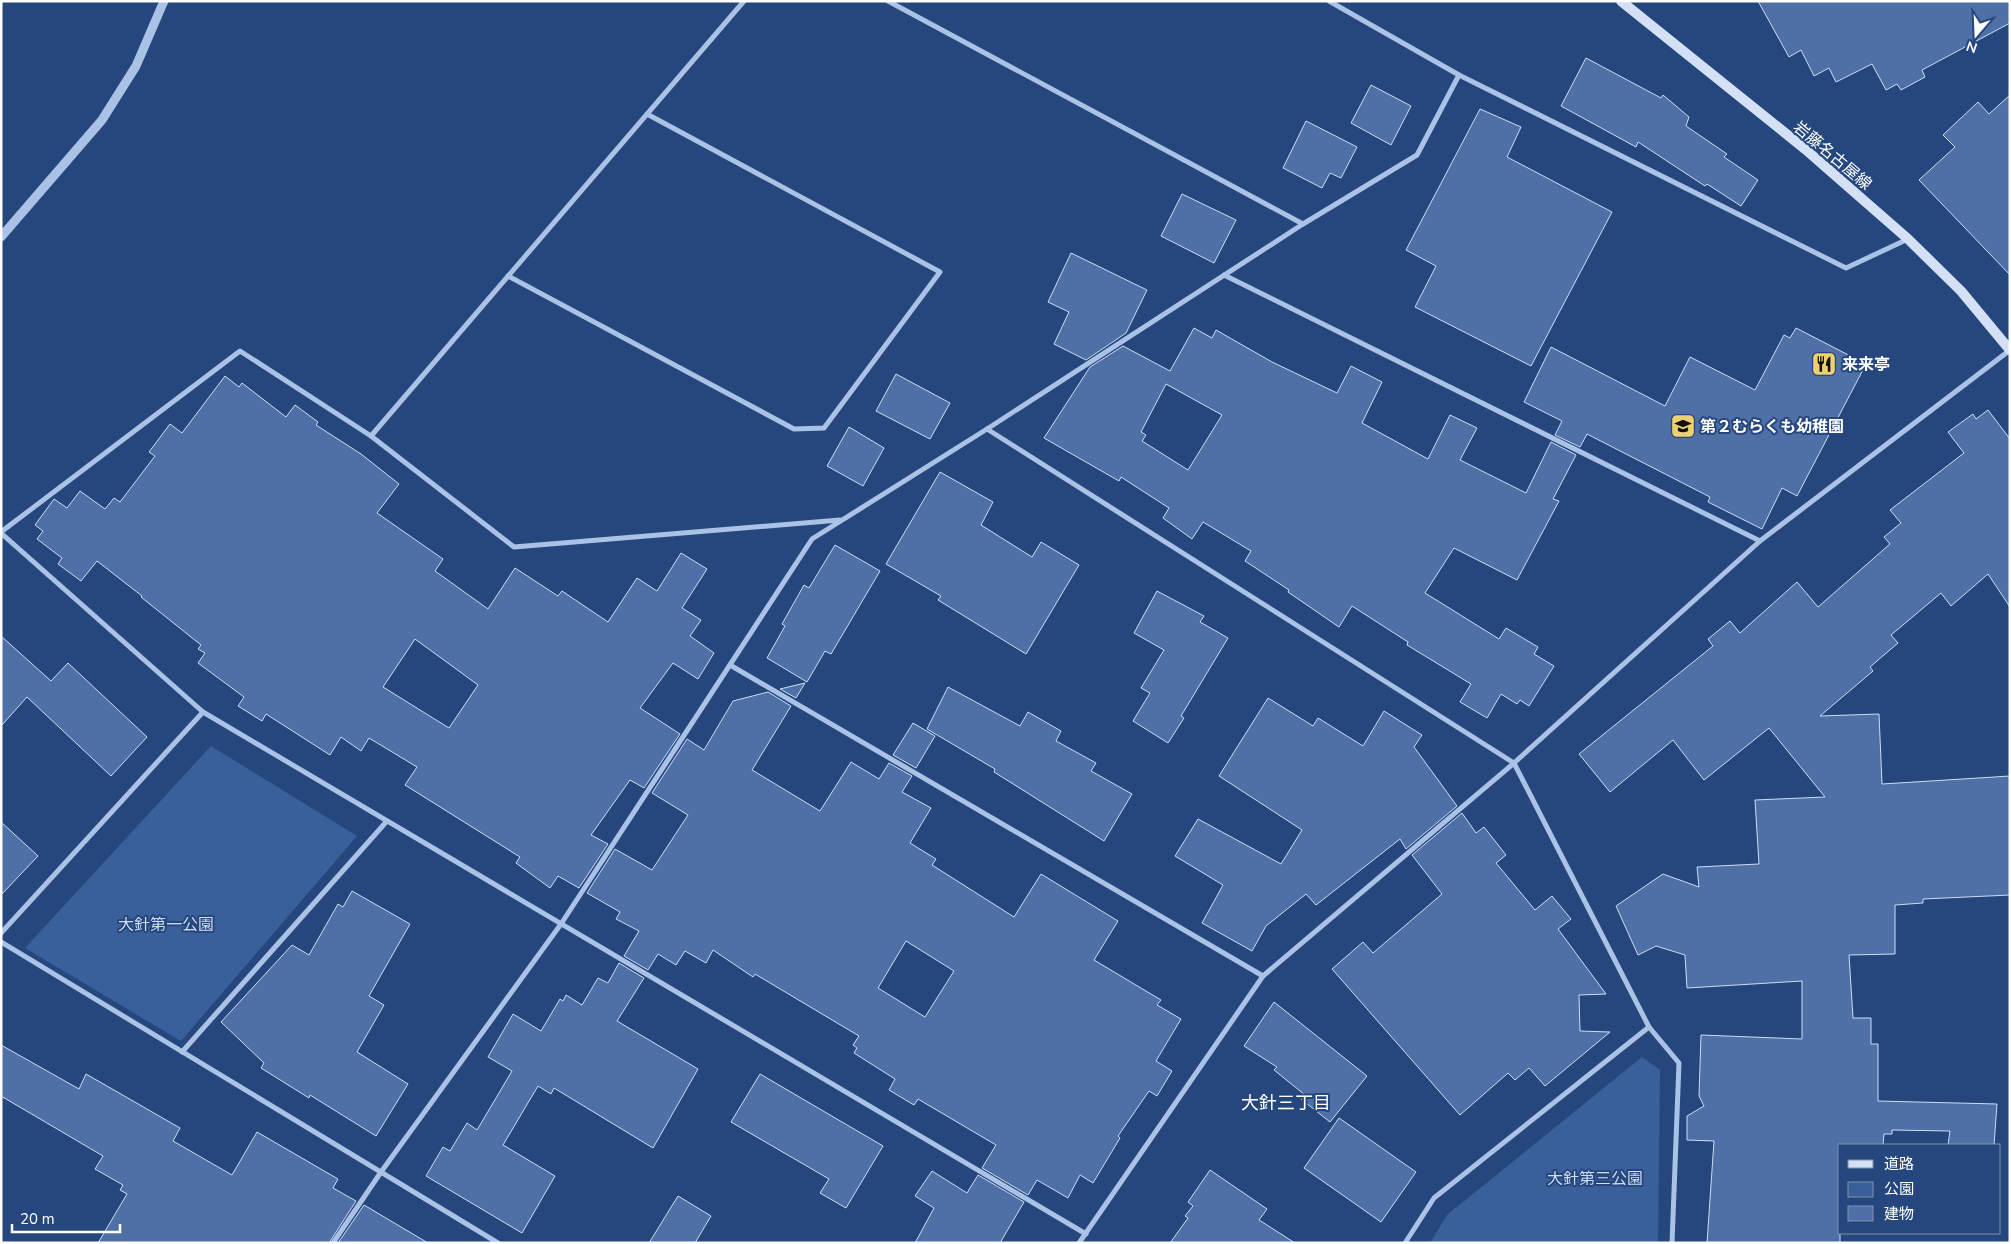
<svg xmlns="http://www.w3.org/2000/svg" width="2011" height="1244" font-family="'Nunito Sans','Noto Sans JP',sans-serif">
<rect width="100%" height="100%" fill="#25477d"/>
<g fill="#39609b">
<polygon points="211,746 357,836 181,1041 25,948"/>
<polygon points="1642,1057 1660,1070 1658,1243 1430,1243 1447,1215"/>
</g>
<g fill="#4e70a6" stroke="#cdddf4" fill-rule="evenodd">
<polygon points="1758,1 2010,1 2010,23 1922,70 1925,77 1901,90 1897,84 1886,90 1872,64 1836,82 1829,68 1814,76 1801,50 1789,57"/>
<polygon points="1586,58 1661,98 1663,95 1689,117 1686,126 1727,154 1724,157 1758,180 1741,206 1707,184 1705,186 1638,142 1636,147 1561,106"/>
<polygon points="1371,85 1411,106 1391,145 1351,123"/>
<polygon points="2010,95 2010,275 1919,180 1955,147 1943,135 1978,102 1989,114"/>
<polygon points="1480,109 1521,127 1507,157 1612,212 1531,366 1415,307 1436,266 1406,250"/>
<polygon points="1306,121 1357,147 1341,178 1330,173 1322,188 1283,168"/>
<polygon points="1182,194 1236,220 1214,263 1161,236"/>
<polygon points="1071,253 1147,290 1126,333 1086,360 1054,344 1069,312 1048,302"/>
<path d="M1194 328 1212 338 1216 330 1272 362 1337 393 1351 366 1382 382 1362 423 1428 459 1450 415 1477 428 1460 460 1526 493 1551 442 1576 455 1553 499 1559 501 1517 580 1454 548 1425 593 1499 639 1506 628 1538 647 1534 654 1554 666 1529 706 1520 700 1517 704 1501 694 1487 718 1460 702 1471 684 1407 645 1408 642 1352 606 1339 627 1288 592 1289 590 1245 561 1251 551 1203 522 1192 539 1163 518 1169 508 1121 477 1119 481 1044 438 1090 367 1123 346 1170 371ZM1166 384 1222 415 1188 470 1142 441 1146 435 1141 432Z"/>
<polygon points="1796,328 1866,364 1797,496 1782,488 1762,529 1708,502 1710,497 1587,434 1580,447 1555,435 1562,421 1524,402 1551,347 1665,406 1690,357 1755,390 1784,335 1790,338"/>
<polygon points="896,374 950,403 930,439 876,411"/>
<path d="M225 376 239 387 242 383 286 417 295 405 318 422 316 425 361 454 399 484 377 513 443 559 435 571 488 609 515 568 558 596 562 591 608 622 637 578 657 591 681 553 707 569 682 608 701 620 690 636 714 653 698 679 673 663 640 708 680 734 644 788 630 780 591 835 608 844 579 888 558 876 550 888 516 863 520 857 405 785 417 767 369 738 361 751 341 737 330 755 266 714 262 721 238 706 244 697 198 663 205 653 198 649 201 645 141 597 142 596 97 561 81 581 58 564 62 558 37 539 43 531 35 525 54 499 67 508 80 491 105 509 114 498 120 502 155 456 149 452 170 424 182 433ZM415 639 478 685 449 728 383 687Z"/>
<polygon points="1988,410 2010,439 2010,607 1988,574 1951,606 1941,593 1891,635 1898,643 1870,667 1873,671 1820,716 1879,714 1882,784 2010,776 2010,895 1923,899 1923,903 1895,905 1895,954 1849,955 1853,1018 1871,1018 1871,1044 1878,1044 1878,1101 1997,1104 1994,1145 1948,1145 1950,1131 1892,1130 1892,1134 1884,1134 1883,1145 1840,1145 1840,1243 1707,1243 1714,1141 1687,1140 1687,1116 1704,1106 1699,1096 1701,1035 1802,1039 1802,981 1687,988 1685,955 1656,946 1638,955 1616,906 1663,874 1699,887 1697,867 1759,864 1755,800 1825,797 1769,728 1704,780 1673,740 1610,792 1579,754 1713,646 1708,639 1730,621 1740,633 1797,582 1818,607 1890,544 1884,537 1901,523 1890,510 1964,453 1948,432 1973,414 1976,419"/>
<polygon points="849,427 884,448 863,486 827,466"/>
<polygon points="940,472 993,502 981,525 1032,557 1041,542 1079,565 1026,654 938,600 941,596 886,564"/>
<polygon points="835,545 880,571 831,654 825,651 807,682 767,658 785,626 782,624 804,585 809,588"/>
<polygon points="1157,591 1204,616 1200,622 1228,638 1181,716 1184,718 1168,743 1133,721 1150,693 1141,688 1164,650 1134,633"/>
<polygon points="1,636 51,681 68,663 147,737 111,776 27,697 1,726"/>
<polygon points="805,683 796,698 780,689"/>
<polygon points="948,687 1020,726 1028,712 1061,731 1056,741 1096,763 1091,771 1132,794 1104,841 994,772 995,769 927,729"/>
<path d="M768 692 791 706 752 770 820 811 851 762 879 779 889 763 912 776 902 792 931 808 910 843 936 859 932 865 1014 917 1041 874 1118 921 1094 960 1161 1000 1157 1005 1181 1019 1156 1061 1172 1071 1157 1096 1149 1091 1118 1136 1120 1138 1093 1183 1080 1175 1068 1198 1037 1180 1028 1195 982 1168 996 1145 918 1099 914 1105 889 1090 895 1079 854 1053 857 1048 853 1045 859 1036 755 974 753 977 713 950 706 963 685 951 676 965 658 954 648 970 624 956 639 931 616 919 620 912 587 893 615 849 652 870 688 815 652 793 687 739 704 750 733 701ZM906 941 954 971 925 1017 878 988Z"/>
<polygon points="1268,698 1313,726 1318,718 1363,746 1384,711 1422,735 1414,747 1457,806 1406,849 1400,839 1316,905 1306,894 1266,926 1252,951 1202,923 1223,885 1175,856 1198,819 1281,864 1302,830 1219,776"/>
<polygon points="913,723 935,736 916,768 893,755"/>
<polygon points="1462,813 1476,833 1484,827 1506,855 1496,863 1535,910 1552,896 1571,919 1558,929 1606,994 1579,995 1580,1031 1610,1032 1545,1086 1529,1068 1515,1080 1508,1073 1460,1115 1332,969 1363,942 1373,953 1442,894 1412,855"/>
<polygon points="1,822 38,856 1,895"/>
<polygon points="352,891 410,924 369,996 384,1005 357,1052 408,1084 376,1136 310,1095 309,1098 261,1068 264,1063 221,1022 292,945 309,955 338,904 343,907"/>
<polygon points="619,963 644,978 617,1021 698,1069 653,1148 554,1088 551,1094 538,1086 503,1145 555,1176 522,1233 426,1176 443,1147 450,1151 467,1123 477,1130 512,1071 488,1057 513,1014 541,1031 560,999 563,1001 566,995 582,1005 598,978 608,983"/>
<polygon points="1274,1002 1367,1076 1330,1122 1301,1099 1305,1095 1274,1070 1277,1067 1244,1046"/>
<polygon points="1,1045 79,1089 86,1074 180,1128 173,1141 232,1175 257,1132 338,1179 333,1188 356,1201 329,1243 98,1243 127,1194 120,1190 123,1185 95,1169 103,1156 1,1096"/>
<polygon points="760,1074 883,1146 846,1208 820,1193 829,1179 731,1122"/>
<polygon points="1339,1118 1416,1172 1381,1222 1304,1168"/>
<polygon points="1210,1170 1267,1209 1259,1220 1295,1243 1170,1243 1188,1218 1185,1216 1193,1206 1188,1202"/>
<polygon points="932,1171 967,1193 978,1175 1024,1202 1000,1243 915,1243 934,1208 915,1196"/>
<polygon points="678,1196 711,1216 695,1243 649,1243"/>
<polygon points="364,1205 428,1243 338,1243"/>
</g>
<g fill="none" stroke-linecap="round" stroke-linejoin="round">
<g stroke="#aac2e5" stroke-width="5">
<polyline points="888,1 1303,224"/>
<polyline points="1329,1 1459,75 1846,268 1908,239"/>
<polyline points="1224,275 1760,541"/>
<polyline points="508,276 794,429 824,428 940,272 647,114"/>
<polyline points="987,429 1514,763 1649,1027 1434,1198 1405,1243"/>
<polyline points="371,436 744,1"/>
<polyline points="1,532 240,351 371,436 514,547 840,520"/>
<polyline points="1,533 203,712 1086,1234"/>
<polyline points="730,665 1263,976"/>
<polyline points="1,933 203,712"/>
<polyline points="1,942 498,1243"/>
<polyline points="1649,1027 1679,1063 1672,1243"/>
<polyline points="182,1052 387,821"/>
<polyline points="333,1243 381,1172 561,924 812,539 987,429 1303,224 1417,155 1459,75"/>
<polyline points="1079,1243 1263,976 1514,763 1760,541 2010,350"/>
</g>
<polyline stroke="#aac2e5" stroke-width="9" points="1,237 102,120 136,66 164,1"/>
<polyline stroke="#d4e0f5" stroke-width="10" points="1621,1 1805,149 1908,239 1961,291 2010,350"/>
</g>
<defs>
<symbol id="restaurant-square" viewBox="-11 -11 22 22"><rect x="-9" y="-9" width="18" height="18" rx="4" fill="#eed06f" stroke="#25477d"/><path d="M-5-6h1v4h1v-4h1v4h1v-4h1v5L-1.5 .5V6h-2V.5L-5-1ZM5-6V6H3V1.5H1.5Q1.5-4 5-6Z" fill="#111"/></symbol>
<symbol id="school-square" viewBox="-11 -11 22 22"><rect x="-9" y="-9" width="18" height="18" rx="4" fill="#eed06f" stroke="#25477d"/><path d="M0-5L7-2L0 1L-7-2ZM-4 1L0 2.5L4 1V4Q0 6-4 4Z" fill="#111"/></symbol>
</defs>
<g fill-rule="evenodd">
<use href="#restaurant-square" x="1810" y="350" width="28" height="28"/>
<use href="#school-square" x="1669" y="412" width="28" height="28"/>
</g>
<g text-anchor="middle" stroke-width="4" stroke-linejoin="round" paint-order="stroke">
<g font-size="16" fill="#fff" stroke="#25477d">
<text transform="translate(1833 155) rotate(40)" y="6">岩藤名古屋線</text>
</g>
<g font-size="16" font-weight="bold" fill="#fff" stroke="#25477d" text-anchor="start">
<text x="1842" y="370">来来亭</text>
<text x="1700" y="432">第２むらくも幼稚園</text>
</g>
<g font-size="16" fill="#cdddf4" stroke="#25477d">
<text x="166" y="930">大針第一公園</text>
<text x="1595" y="1184">大針第三公園</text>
</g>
<g font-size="18" fill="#fff" stroke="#25477d">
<text x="1286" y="1109">大針三丁目</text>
</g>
</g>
<rect width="2011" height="1244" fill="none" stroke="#ffffff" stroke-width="5"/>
<rect x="1838" y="1144" width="162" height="90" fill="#25477d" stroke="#7c91b1"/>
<rect x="1848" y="1160" width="25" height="8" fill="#d4e0f5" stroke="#7c91b1"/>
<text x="1884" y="1169" font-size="15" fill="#ffffff">道路</text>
<rect x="1848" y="1182" width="25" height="15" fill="#39609b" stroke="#7c91b1"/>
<text x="1884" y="1194" font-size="15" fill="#ffffff">公園</text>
<rect x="1848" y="1206" width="25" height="15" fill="#4e70a6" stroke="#7c91b1"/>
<text x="1884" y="1219" font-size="15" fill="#ffffff">建物</text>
<g transform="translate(1976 35) rotate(199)" stroke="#25477d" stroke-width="4" paint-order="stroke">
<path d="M0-4L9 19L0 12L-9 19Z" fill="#ffffff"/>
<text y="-8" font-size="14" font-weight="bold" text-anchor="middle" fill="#ffffff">N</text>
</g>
<path d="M12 1224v8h108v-8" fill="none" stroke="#ffffff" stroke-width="2.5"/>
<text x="20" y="1224" font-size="15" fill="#ffffff" stroke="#25477d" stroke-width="4" paint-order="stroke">20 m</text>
</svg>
